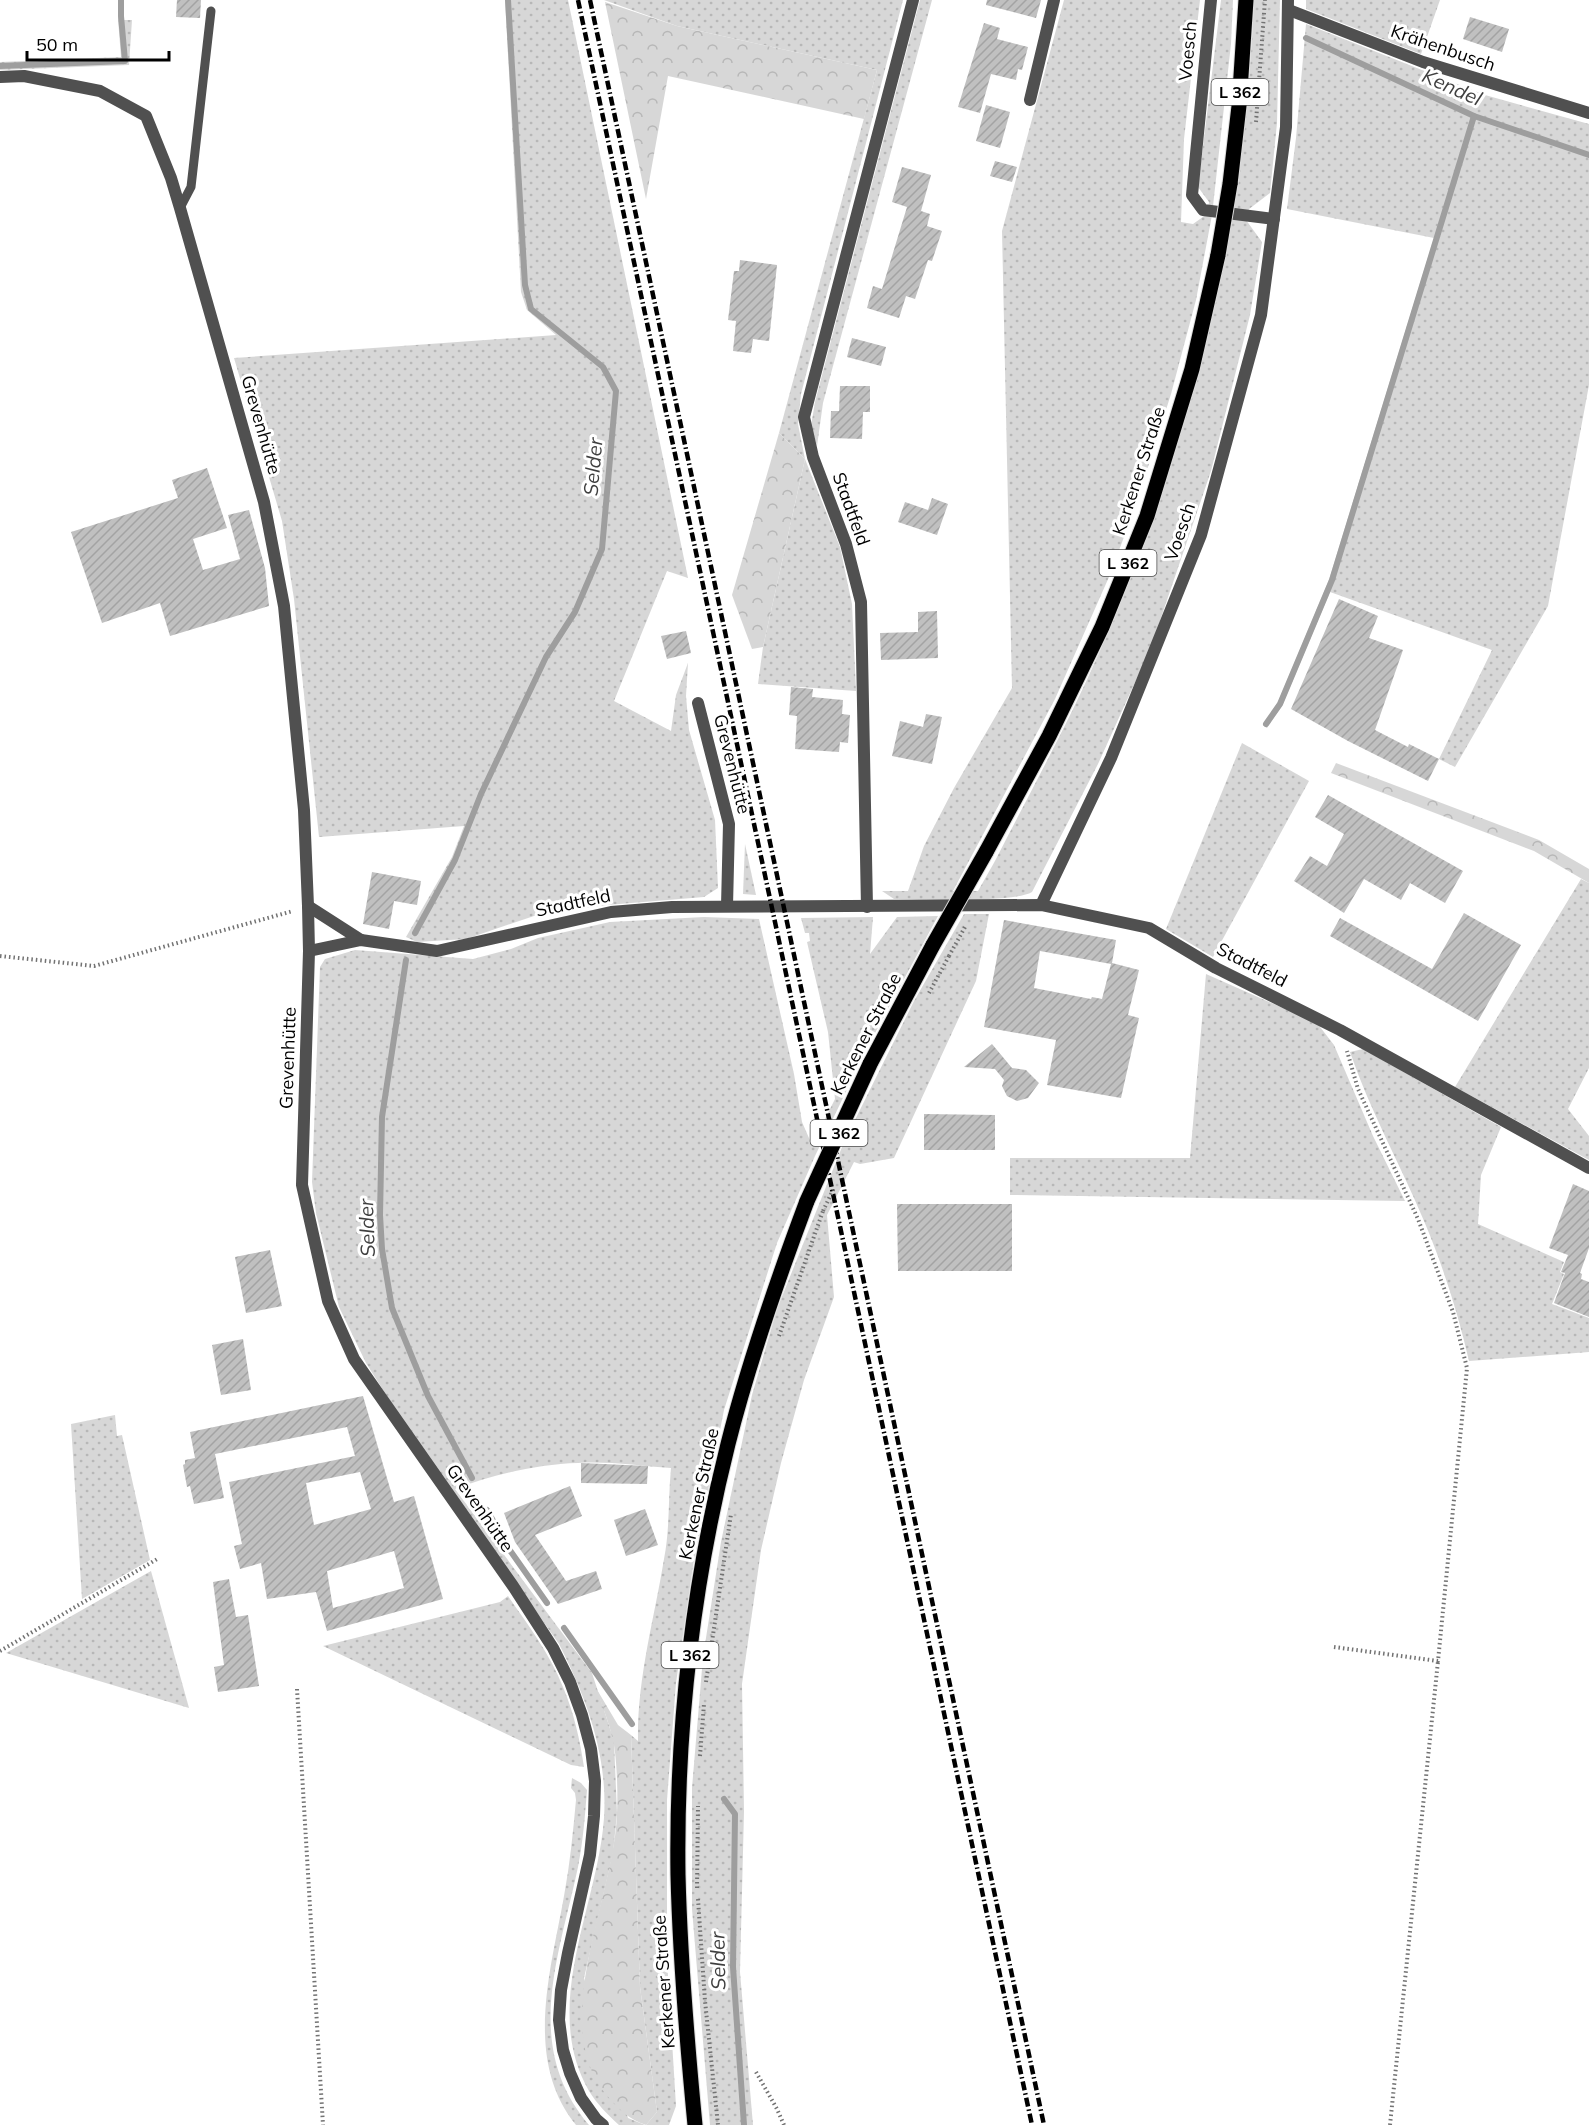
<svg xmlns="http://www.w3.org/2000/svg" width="1589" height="2125" font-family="Mulish,sans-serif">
<defs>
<pattern id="grass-dots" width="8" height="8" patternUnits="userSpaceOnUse" patternTransform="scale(1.5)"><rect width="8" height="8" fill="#d7d7d7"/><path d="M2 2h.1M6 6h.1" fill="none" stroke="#b7b7b7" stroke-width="1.8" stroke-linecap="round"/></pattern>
<pattern id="forest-crowns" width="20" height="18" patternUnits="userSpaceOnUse" patternTransform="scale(1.5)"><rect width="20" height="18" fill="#d7d7d7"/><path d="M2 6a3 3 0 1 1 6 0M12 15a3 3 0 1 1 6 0" fill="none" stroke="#b7b7b7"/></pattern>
<pattern id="building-hatch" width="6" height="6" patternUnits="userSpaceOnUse" patternTransform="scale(1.5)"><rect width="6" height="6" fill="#c0c0c0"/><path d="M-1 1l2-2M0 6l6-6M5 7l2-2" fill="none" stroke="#a3a3a3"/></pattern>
</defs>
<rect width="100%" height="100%" fill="#fff"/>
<g fill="url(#grass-dots)">
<polygon points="119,0 124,0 123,20 132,20 129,65 0,70 0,62 121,57 118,19"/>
<polygon points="505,0 568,0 688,578 667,571 614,701 671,731 676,695 688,663 686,696 689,730 715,820 718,888 704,897 607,905 534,916 466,939 417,942 406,937 452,857 464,826 319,837 294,599 282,521 234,358 556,335 527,310 521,292"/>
<polygon points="604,0 903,0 801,394 798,424 805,459 840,547 852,604 856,691 758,684 763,647 805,459 779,433 877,70 677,26"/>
<polygon points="920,0 932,0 823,403 817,446 811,426 815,402"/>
<path d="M1064 0H1200L1184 139 1181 222 1193 224 1207 214 1209 202 1198 187 1221 0H1233L1231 44 1212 215 1196 300 1171 394 1136 505 1109 577 1055 699 953 891H978L995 861C1030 792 1068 724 1099 653 1190 446 1245 226 1254 0H1280L1277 123 1270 193 1249 209 1246 220 1262 242 1250 315 1211 471 1151 647 1098 764 1032 892C1014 903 920 899 894 899L882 891H908L924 846 954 788 1012 688 1002 231Z"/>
<polygon points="1306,0 1440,0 1421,54 1306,9"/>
<polygon points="1306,24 1485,95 1589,124 1589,385 1548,606 1455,767 1439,759 1492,650 1330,592 1282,706 1267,728 1263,725 1278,702 1329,580 1434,238 1287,209 1296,138"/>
<polygon points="1242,743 1309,781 1213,957 1166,929"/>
<polygon points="745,844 756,895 743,894"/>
<polygon points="1581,879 1589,883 1589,1068 1568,1109 1589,1136 1589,1160 1455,1087"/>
<polygon points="964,914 989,914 976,981 894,1158 860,1164 854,1162 827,1215 834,1297 804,1380 781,1463 761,1550 742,1684 744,1811 740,1972 753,2125 710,2125 692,1909 692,1788 703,1657 721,1542 752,1395 777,1309 844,1142 914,1001"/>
<path d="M938 916 867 1048 815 1156 777 1243 724 1410 693 1566 676 1683 667 1800V1959L676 2106 669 2125H646L657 2112 640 1987 631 1735 638 1741C637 1679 654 1620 664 1559 670 1529 668 1498 671 1468 640 1466 608 1461 578 1463 537 1464 493 1475 455 1489L592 1673 614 1741 617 1813 613 1853 584 1978 628 2118 645 2125H619C608 2115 597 2104 589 2091 540 2006 598 1906 604 1818 608 1756 587 1699 559 1644L404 1423 366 1363 339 1307 316 1213 312 1182 320 967 325 959 355 950 473 959 511 949 538 938 610 922 704 917 759 919 794 1074 802 1122 812 1145 835 1099 828 1032 807 942 810 941 809 933H805L801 918 873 917 870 954 897 917Z"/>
<polygon points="1206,974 1317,1023 1334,1045 1373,1136 1405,1201 1010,1195 1010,1158 1190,1158"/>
<path d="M1363 1049 1501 1127 1481 1175 1478 1224 1564 1262 1560 1272 1564 1274 1552 1304 1589 1318V1352L1469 1361C1458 1313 1443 1266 1424 1221 1400 1164 1370 1111 1350 1052Z"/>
<polygon points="115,1415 117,1436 122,1435 150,1560 82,1599 71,1424"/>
<polygon points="151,1571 189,1708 6,1653"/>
<path d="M508 1596C528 1625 550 1654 563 1687 574 1713 580 1740 584 1767L571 1765 323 1646 500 1602Z"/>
<path d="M572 1778 581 1783 587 1790C585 1816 583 1842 578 1867 559 1957 522 2046 589 2125H576C523 2060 551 1970 564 1896 570 1864 573 1832 576 1800L575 1793 571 1788Z"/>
</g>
<g fill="url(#forest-crowns)">
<polygon points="605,2 677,26 877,70 864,119 668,76 646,199"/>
<polygon points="779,433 805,459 763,647 752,649 732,595"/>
<polygon points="1336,763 1539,840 1589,869 1589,883 1534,851 1331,773"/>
<path d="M596 1688 618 1725 631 1735 640 1987 657 2112 646 2125C629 2119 622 2112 610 2099 544 2028 615 1897 617 1813 618 1795 617 1757 613 1740 609 1723 602 1705 596 1688Z"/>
</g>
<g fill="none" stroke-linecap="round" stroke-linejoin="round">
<g stroke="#9e9e9e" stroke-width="6">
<polyline points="1306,38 1474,116 1589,155"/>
<polyline points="0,66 125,61 121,16 121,0"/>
<polyline points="1266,724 1280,704 1332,580 1474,116"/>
<polyline points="415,933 455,860 481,794 546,657 575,612 602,549 616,391 603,367 531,309 525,285 508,0"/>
<polyline points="406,960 382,1117 380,1215 382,1249 392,1308 428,1396 472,1478"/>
<polyline points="487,1510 509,1549 547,1603"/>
<polyline points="564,1628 632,1724"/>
<polyline points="724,1799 735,1814 733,1967 744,2125"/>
</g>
</g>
<g fill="url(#building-hatch)" fill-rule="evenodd">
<polygon points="177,0 201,0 200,18 176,17"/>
<polygon points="987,0 1041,0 1036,18 986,5"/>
<polygon points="1470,17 1509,29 1502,52 1463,39"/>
<polygon points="984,23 1000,28 997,39 1028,47 1022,70 1018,69 1016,80 991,74 980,113 958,107"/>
<polygon points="986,105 1010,112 1000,148 976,141"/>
<polygon points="995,161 1017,167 1012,182 990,176"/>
<polygon points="902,167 931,175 921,211 930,214 927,226 942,231 932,261 928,260 915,299 906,296 899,318 867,308 873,286 882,289 907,207 892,202"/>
<polygon points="740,260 777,265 769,341 753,339 751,353 733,351 736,321 728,320 734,271 739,271"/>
<polygon points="852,338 886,347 881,366 847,357"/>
<polygon points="840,386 870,386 870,412 863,412 862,439 830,438 831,411 839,411"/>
<polygon points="207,468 227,528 193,539 203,570 240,559 228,515 249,510 265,568 269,606 170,636 160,603 102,623 71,532 178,498 172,480"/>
<polygon points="932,498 948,504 937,535 898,522 905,502 928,510"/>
<polygon points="1339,599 1378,616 1369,638 1403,650 1375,730 1408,747 1409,744 1439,759 1428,781 1348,741 1291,709"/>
<polygon points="937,611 938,658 881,660 880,633 918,632 918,612"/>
<polygon points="686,631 691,653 667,659 661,636"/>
<polygon points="791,687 813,689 812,697 843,700 842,714 850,715 848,743 840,742 839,752 795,749 797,716 789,715"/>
<polygon points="926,714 942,717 932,764 892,756 900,721 923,727"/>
<polygon points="1328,795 1463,871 1445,903 1410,883 1401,900 1364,879 1344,913 1294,881 1310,856 1327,866 1344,834 1315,817"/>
<polygon points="372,872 421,881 417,905 394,901 389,929 363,924"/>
<polygon points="1464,913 1521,945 1478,1021 1330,936 1340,918 1432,969"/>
<path d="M1004 920 1116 940 1112 963 1139 970 1128 1015 1139 1018 1121 1098 1047 1085 1056 1040 984 1027ZM1040 951 1111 964 1102 999 1092 997 1091 999 1034 988Z"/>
<polygon points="992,1044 1012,1068 1026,1070 1039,1083 1028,1098 1017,1101 1007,1096 1002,1086 1004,1080 995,1069 964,1067"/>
<polygon points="924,1114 995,1115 995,1150 924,1150"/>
<polygon points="1573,1184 1589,1191 1589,1248 1580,1273 1582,1274 1581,1279 1589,1282 1589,1317 1554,1303 1565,1273 1561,1272 1568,1255 1549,1248"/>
<polygon points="897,1204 1012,1204 1012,1271 898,1271"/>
<polygon points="270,1250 282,1306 246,1313 235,1257"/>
<polygon points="243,1339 251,1390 221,1395 212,1345"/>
<path d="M363 1396 394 1502 414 1496 443 1599 327 1631 316 1592 267 1599 261 1563 240 1569 234 1546 242 1544 229 1482 355 1456 347 1427 215 1454 224 1498 194 1504 190 1486 187 1487 183 1465 185 1464V1460L195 1458 190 1432ZM360 1472 371 1509 314 1525 306 1483ZM394 1551 404 1588 333 1608 327 1571Z"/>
<polygon points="581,1463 648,1466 647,1484 581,1483"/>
<polygon points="570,1486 582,1516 535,1535 566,1581 596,1571 602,1589 558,1604 515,1542 504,1513"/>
<polygon points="645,1509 658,1545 626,1556 614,1520"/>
<polygon points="229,1579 236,1617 248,1615 259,1686 218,1692 214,1667 224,1665 213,1582"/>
</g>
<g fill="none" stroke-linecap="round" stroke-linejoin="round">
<defs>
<g id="primary">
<polyline points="1230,184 1239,106 1246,0"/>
<polyline points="986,852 1049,736 1102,627 1147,516 1192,369 1218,255"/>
<polyline points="870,1064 933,945"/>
<path d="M695 2125C687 2042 680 1958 678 1875 676 1731 693 1583 728 1444 749 1361 777 1281 807 1201"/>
</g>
</defs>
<use href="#primary" stroke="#dbdbdb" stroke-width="17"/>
<g stroke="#727272" stroke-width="4" stroke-dasharray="1.5 3" stroke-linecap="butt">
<polyline points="1256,122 1265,0"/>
<polyline points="0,956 94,966 293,911"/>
<polyline points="929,993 949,956"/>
<polyline points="779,1336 823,1211"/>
<polyline points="1334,1647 1438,1661 1467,1368 1453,1312 1418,1219 1358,1089 1347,1051"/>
<polyline points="0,1651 159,1558"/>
<polyline points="706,1682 731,1514"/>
<polyline points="297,1689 323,2125"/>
<polyline points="700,1756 704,1704"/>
<polyline points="697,1888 698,1806"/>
<polyline points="698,1899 705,2001 718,2125"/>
<polyline points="756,2072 777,2109 784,2125"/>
<polyline points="1390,2125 1438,1661"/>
</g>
<polyline stroke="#505050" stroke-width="9" points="180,208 191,187 211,11"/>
<g stroke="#505050" stroke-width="12">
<polyline points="1211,0 1192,195 1203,210 1274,219"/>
<polyline points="1289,10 1423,62 1589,113"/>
<polyline points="0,77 24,76 100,91 146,116 171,178 180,208 264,502 284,606 304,810 308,906 309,951 302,1185 328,1301 354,1359 513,1586 553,1648 570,1682 582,1715 591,1749 595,1781 594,1816 590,1855 568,1953 561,1990 559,2020 563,2050 570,2073 581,2098 596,2119 603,2125"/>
<polyline points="1030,100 1054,0"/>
<polyline points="698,703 729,824 727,906"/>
<polyline points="1041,905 1111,758 1201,535 1261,315 1286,127 1288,0"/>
<polyline points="308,906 361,940"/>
<polyline points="867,907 861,602 846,544 813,457 804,417 913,0"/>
<polyline points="309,951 361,940 437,951 611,912 672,907 1041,905 1149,928 1216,968 1340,1030 1589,1168"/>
</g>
<use href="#primary" stroke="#000" stroke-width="15"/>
<g stroke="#000" stroke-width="4.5" stroke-dasharray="9 3 1.5 3" stroke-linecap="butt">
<polyline points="578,0 1032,2125"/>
<polyline points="590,0 1044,2125"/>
</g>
<defs>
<g id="primary-bridge">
<polyline points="1218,255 1230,184"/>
<polyline points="933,945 986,852"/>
<polyline points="807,1201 870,1064"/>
</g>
</defs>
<use href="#primary-bridge" stroke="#dbdbdb" stroke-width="17" stroke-linecap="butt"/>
<g stroke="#727272" stroke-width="4" stroke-dasharray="1.5 3" stroke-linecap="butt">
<polyline points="949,956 965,927"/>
<polyline points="823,1211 833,1190"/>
</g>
<use href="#primary-bridge" stroke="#000" stroke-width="15"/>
</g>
<g text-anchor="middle" stroke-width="6" stroke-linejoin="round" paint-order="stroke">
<g fill="#fff" stroke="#4c4c4c" stroke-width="1.5">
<rect x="1211.5" y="79" width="57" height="26" rx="4.5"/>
<rect x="1099.5" y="550" width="57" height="26" rx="4.5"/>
<rect x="810.5" y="1120" width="57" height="26" rx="4.5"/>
<rect x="661.5" y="1642" width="57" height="26" rx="4.5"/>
</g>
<g font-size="16" font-weight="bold" fill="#000">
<text x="1240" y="98">L 362</text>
<text x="1128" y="569">L 362</text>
<text x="839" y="1139">L 362</text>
<text x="690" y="1661">L 362</text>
</g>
<g font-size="18" fill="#000" stroke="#fff">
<text transform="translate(1443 48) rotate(19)" y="6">Krähenbusch</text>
<text transform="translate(1188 51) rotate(-85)" y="6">Voesch</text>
<text transform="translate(261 425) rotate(74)" y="6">Grevenhütte</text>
<text transform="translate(1139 471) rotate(-72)" y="6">Kerkener Straße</text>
<text transform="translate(851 509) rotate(70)" y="6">Stadtfeld</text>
<text transform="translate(1180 532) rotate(-71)" y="6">Voesch</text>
<text transform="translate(732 764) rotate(76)" y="6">Grevenhütte</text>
<text transform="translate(573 903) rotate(-12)" y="6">Stadtfeld</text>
<text transform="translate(1252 965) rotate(27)" y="6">Stadtfeld</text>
<text transform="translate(866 1034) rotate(-63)" y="6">Kerkener Straße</text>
<text transform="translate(288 1058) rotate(-88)" y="6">Grevenhütte</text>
<text transform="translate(699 1494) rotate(-78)" y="6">Kerkener Straße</text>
<text transform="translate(480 1508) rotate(55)" y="6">Grevenhütte</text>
<text transform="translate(664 1982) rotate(-94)" y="6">Kerkener Straße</text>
</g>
<g font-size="20" font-style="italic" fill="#3f3f3f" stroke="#fff">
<text transform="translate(1452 87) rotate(24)" y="7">Kendel</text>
<text transform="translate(593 467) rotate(-85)" y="7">Selder</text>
<text transform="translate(367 1228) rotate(-92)" y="7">Selder</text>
<text transform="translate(718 1961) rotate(-91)" y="7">Selder</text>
</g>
</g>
<path d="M27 51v9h142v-9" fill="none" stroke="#000000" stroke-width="3"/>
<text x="36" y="51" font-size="18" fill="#000000" stroke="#ffffff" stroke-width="4.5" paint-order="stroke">50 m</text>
</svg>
